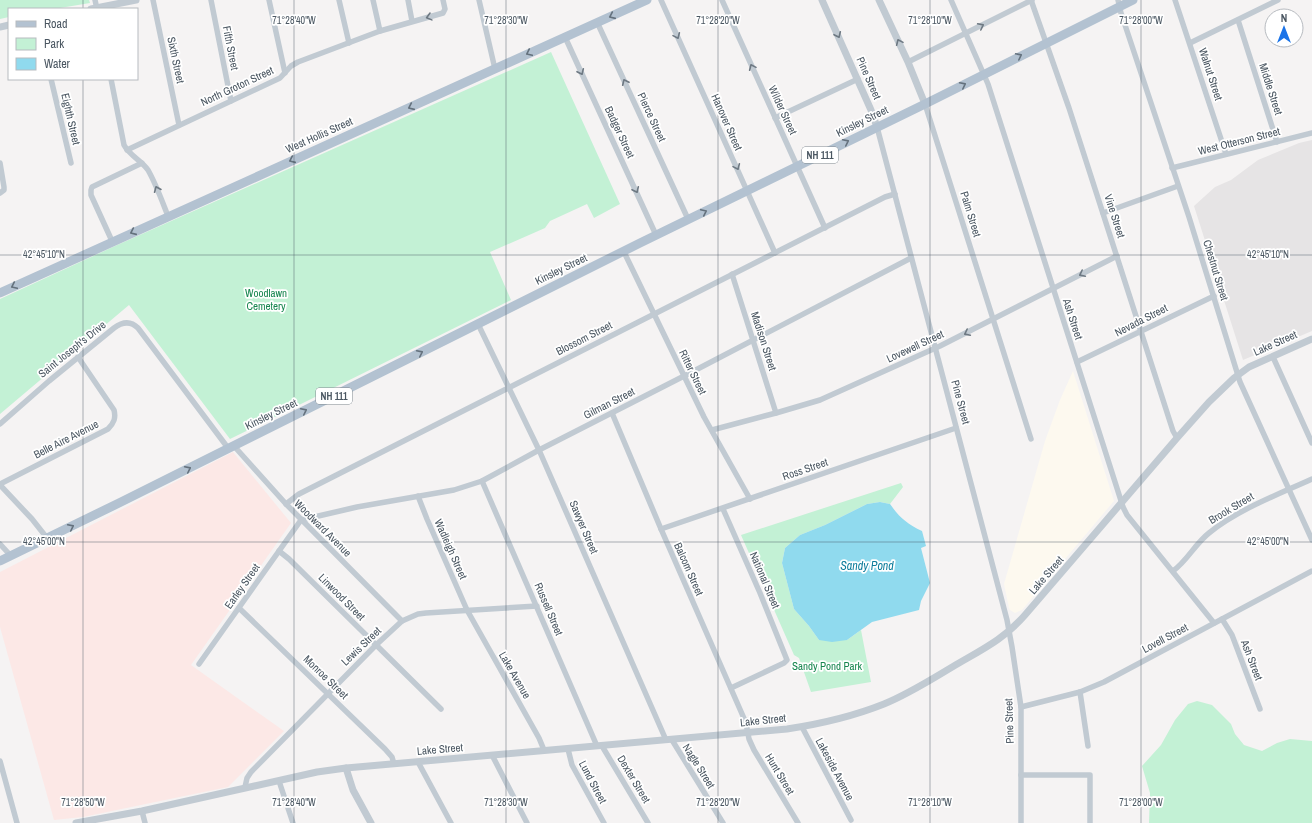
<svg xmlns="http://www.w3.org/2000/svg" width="1312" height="823" font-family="'Archivo Narrow',sans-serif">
<rect width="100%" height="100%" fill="#f5f3f3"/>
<polygon fill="#fdf9ef" points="1073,371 1114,501 1022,610 1015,613 1010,610 1009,608 1004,584 1045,441 1060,400"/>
<polygon fill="#e6e4e5" points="1312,140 1312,331 1243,360 1194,206 1215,187 1231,180 1258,160 1299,143"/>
<polygon fill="#fce8e6" points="233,452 291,523 191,665 284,731 228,787 83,817 54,820 0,627 0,572"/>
<g fill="#c3f1d5">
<polygon points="0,0 89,0 90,3 54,9 9,9 9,17 0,19"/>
<polygon points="551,52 620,204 594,218 587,204 550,221 545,228 490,252 511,300 230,439 129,305 0,414 0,299 115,246"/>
<polygon points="901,483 903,487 890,504 880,502 867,504 825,525 800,535 785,548 782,563 794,609 809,626 819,640 847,640 861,630 871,682 811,692 799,658 794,655 741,535"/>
<polygon points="1197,701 1212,705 1231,724 1235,734 1244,745 1262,751 1277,743 1290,739 1312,741 1312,823 1149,823 1150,793 1142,766 1161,745 1175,720 1188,704"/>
</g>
<path fill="#90daee" d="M880 502 890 504C899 517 907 524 922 531L926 546 921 548 930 583 921 601 919 610 872 622 847 640 832 642 819 640 809 626 794 609 782 563 785 548 800 535 825 525 867 504Z"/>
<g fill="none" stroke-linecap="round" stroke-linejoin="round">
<g stroke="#c1cad2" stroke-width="5.5">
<polyline points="95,0 97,9"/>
<polyline points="153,0 179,125"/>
<polyline points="211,0 231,101"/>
<polyline points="269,0 285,73"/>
<polyline points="339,0 349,43"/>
<polyline points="373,0 380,31"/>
<polyline points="408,0 412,21"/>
<polyline points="479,0 495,69"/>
<polyline points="661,0 775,253"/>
<polyline points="722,0 825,228"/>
<polyline points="951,0 988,84 1123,507 1127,515 1214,623"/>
<polyline points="1031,0 1069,108 1173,431 1177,438"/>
<polyline points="1118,0 1121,13 1189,217 1240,382 1312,540"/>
<polyline points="1175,0 1226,154"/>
<polyline points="1238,20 1277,142"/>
<polyline points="597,22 688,219"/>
<polyline points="565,37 656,235"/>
<polyline points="1190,43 1278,0"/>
<polyline points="908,62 1032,0"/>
<polyline points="51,79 71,163"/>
<path d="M111 79 124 145C130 156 141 160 148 170 156 184 162 201 168 216"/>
<polyline points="925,104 1031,439"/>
<polyline points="775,118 858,79"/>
<polyline points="877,127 1007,620 1012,647 1021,707 1021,823"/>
<polyline points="127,150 280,78 291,66 298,62 380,31 443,13 445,9 443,0"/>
<polyline points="0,163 4,187 4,190 0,193"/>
<polyline points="1172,168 1312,133"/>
<polyline points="1103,213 1178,186"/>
<polyline points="112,241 91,195 91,190 92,187 142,163"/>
<polyline points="624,252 704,417 750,499"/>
<polyline points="732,274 776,413"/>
<polyline points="478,324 539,450 666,740"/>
<polyline points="1273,357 1312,443"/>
<polyline points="1077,362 1214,296"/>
<polyline points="612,413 661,529 746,723 749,739 754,750 798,823"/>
<path d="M0 424 49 381 114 328C122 322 130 320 138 328L228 448"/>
<polyline points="712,430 776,413 820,400 940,346 1117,256"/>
<polyline points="234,446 286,504 402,621"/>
<polyline points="482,481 597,746"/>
<path d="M0 484 108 429C114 423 116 418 114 410L78 357"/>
<polyline points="0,485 32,519 47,538"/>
<polyline points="418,496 427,519 467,610 539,738 544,750"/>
<polyline points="286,504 299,494 885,197 895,194"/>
<polyline points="723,509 760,593 787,660 784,663 731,688"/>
<polyline points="661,529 956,428"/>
<polyline points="0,544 11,556"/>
<polyline points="279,551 289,559 441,709"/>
<path d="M1173 571C1187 561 1195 544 1209 533 1239 509 1277 495 1312 479"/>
<polyline points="239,608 385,749 392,757 394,764"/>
<polyline points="1222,619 1232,635 1260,709"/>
<polyline points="199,664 301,520 357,507 454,490 482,481 539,450 688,374 911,258"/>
<polyline points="1080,692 1088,746"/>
<polyline points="1021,707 1080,692 1104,682 1312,571"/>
<polyline points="802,727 851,820"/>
<polyline points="672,740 723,823"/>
<polyline points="602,746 648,823"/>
<polyline points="568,749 572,765 604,823"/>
<polyline points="492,755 527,823"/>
<polyline points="0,761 17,823"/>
<polyline points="418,762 451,823"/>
<polyline points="1021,775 1090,775 1090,823"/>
<polyline points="279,781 293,823"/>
<polyline points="245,787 247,778 251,772 376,645 402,621 418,614 426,613 537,606"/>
<polyline points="142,811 145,823"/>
</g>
<g stroke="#c1cad2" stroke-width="7">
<polyline points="822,0 871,110 877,127"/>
<polyline points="879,0 908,62 925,104"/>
<polyline points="91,9 136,0"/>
<polyline points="0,27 9,25"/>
<polyline points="346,768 353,790 371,823"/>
<path d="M76 823 142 811 317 772 346 768 787 729C820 724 854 716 884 704 911 693 935 677 959 663 985 648 1005 638 1025 615L1177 438 1209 402 1234 378 1249 367 1312 339"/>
</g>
<g stroke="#b3c2d1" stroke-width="9">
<polyline points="0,293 647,0"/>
<polyline points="0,561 121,502 640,243 925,104 1133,0"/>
</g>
</g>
<defs><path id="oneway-chevron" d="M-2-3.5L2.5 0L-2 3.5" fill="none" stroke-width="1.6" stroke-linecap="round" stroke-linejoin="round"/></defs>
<g stroke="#64717d">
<use href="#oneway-chevron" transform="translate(612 16) rotate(156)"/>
<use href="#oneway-chevron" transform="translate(529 53) rotate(155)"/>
<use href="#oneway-chevron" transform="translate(1019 56) rotate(-27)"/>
<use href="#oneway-chevron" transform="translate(963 85) rotate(-27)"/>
<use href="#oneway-chevron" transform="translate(411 107) rotate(156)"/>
<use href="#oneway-chevron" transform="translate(846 142) rotate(-26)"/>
<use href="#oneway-chevron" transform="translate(292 160) rotate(156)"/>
<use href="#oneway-chevron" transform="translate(704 212) rotate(-25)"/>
<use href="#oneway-chevron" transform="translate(133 232) rotate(156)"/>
<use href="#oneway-chevron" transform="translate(14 286) rotate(155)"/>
<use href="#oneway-chevron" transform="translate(420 353) rotate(-26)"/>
<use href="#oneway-chevron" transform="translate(304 411) rotate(-26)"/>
<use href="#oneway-chevron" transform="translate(188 469) rotate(-26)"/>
<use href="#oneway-chevron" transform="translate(71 527) rotate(-26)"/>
</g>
<g stroke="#6e7983">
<use href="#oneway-chevron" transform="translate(429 17) rotate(165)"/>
<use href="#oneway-chevron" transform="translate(981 26) rotate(-27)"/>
<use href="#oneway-chevron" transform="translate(838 35) rotate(65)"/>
<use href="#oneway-chevron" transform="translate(677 36) rotate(66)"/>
<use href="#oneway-chevron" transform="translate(899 42) rotate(-114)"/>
<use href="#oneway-chevron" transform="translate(752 67) rotate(-114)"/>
<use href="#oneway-chevron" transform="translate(581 72) rotate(65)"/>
<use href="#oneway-chevron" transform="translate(625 82) rotate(-115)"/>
<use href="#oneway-chevron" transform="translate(737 167) rotate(66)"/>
<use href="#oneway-chevron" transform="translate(157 189) rotate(-113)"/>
<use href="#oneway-chevron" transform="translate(636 190) rotate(65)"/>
<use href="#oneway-chevron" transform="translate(1082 274) rotate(153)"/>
<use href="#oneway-chevron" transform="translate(967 333) rotate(153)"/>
</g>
<path fill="none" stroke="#4a5661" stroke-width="1" stroke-opacity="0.45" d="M83 0V9M294 0V823M506 0V823M718 0V823M930 0V823M1141 0V823M83 79V823M0 255H1312M0 542H1312"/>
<g text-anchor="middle" stroke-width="3.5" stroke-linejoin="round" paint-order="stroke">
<g fill="#fff" stroke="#808990" stroke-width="1">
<rect x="802" y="147" width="36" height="16" rx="3"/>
<rect x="316" y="388" width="36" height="16" rx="3"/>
</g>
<g font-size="10" font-weight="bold" fill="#4a5661">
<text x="820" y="159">NH 111</text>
<text x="334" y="400">NH 111</text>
</g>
<g font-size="11" fill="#4a5661" stroke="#fff">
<text transform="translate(231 48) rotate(79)" y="4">Fifth Street</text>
<text transform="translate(176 60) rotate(78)" y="4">Sixth Street</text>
<text transform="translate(1211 74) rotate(72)" y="4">Walnut Street</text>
<text transform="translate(869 78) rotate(66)" y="4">Pine Street</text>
<text transform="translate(237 86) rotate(-25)" y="4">North Groton Street</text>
<text transform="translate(1271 89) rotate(72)" y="4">Middle Street</text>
<text transform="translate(783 110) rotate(65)" y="4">Wilder Street</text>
<text transform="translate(652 117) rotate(65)" y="4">Pierce Street</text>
<text transform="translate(71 119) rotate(77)" y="4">Eighth Street</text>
<text transform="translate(862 121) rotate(-26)" y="4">Kinsley Street</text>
<text transform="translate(727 122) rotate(66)" y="4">Hanover Street</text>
<text transform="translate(620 132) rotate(65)" y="4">Badger Street</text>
<text transform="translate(319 135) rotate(-24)" y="4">West Hollis Street</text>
<text transform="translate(1239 141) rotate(-14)" y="4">West Otterson Street</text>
<text transform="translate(971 214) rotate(73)" y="4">Palm Street</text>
<text transform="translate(1115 216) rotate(72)" y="4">Vine Street</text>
<text transform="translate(561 269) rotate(-26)" y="4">Kinsley Street</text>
<text transform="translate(1216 270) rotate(73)" y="4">Chestnut Street</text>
<text transform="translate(1073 319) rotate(72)" y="4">Ash Street</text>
<text transform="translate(1141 320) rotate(-27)" y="4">Nevada Street</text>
<text transform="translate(584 338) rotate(-27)" y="4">Blossom Street</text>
<text transform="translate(764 341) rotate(72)" y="4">Madison Street</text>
<text transform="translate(1275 343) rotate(-24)" y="4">Lake Street</text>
<text transform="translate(915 346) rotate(-25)" y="4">Lovewell Street</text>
<text transform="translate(72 349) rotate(-39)" y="4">Saint Joseph's Drive</text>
<text transform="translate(693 372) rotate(64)" y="4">Ritter Street</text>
<text transform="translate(961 402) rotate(75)" y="4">Pine Street</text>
<text transform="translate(609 403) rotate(-27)" y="4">Gilman Street</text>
<text transform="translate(271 414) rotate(-26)" y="4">Kinsley Street</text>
<text transform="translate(66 439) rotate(-27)" y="4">Belle Aire Avenue</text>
<text transform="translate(805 469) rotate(-19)" y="4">Ross Street</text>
<text transform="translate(1231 508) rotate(-31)" y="4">Brook Street</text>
<text transform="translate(584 527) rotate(67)" y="4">Sawyer Street</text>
<text transform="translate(323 528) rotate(45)" y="4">Woodward Avenue</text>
<text transform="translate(451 549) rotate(66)" y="4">Wadleigh Street</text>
<text transform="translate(689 569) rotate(66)" y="4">Balcom Street</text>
<text transform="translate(1046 575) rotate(-49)" y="4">Lake Street</text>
<text transform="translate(765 580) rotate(67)" y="4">National Street</text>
<text transform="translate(242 586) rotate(-55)" y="4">Earley Street</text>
<text transform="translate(342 597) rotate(45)" y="4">Linwood Street</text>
<text transform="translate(549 609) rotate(67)" y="4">Russell Street</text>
<text transform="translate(1165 638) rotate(-28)" y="4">Lovell Street</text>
<text transform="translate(361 646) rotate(-44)" y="4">Lewis Street</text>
<text transform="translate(1252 660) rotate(69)" y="4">Ash Street</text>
<text transform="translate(515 675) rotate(60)" y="4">Lake Avenue</text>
<text transform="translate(326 677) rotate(44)" y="4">Monroe Street</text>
<text transform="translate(763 720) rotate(-6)" y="4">Lake Street</text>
<text transform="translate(1009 721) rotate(-92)" y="4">Pine Street</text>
<text transform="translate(440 749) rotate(-5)" y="4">Lake Street</text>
<text transform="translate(699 766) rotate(58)" y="4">Nagle Street</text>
<text transform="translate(835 769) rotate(62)" y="4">Lakeside Avenue</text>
<text transform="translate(780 774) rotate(59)" y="4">Hunt Street</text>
<text transform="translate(634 779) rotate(59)" y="4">Dexter Street</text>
<text transform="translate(593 782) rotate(62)" y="4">Lund Street</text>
</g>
<g font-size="11" fill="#17864f" stroke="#fff">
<text x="266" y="297">Woodlawn<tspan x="266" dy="13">Cemetery</tspan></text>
<text x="827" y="670">Sandy Pond Park</text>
</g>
<g font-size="12" font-style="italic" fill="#0c7c9b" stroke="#fff">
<text x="867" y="570">Sandy Pond</text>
</g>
</g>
<g font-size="10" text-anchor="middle" fill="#4a5661" stroke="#fff" stroke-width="3.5" stroke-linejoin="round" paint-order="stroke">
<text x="294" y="24">71°28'40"W</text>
<text x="506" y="24">71°28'30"W</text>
<text x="718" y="24">71°28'20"W</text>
<text x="930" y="24">71°28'10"W</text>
<text x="1141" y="24">71°28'00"W</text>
<text x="44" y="258">42°45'10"N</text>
<text x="1268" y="258">42°45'10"N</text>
<text x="44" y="545">42°45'00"N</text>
<text x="1268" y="545">42°45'00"N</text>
<text x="83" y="806">71°28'50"W</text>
<text x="294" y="806">71°28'40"W</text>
<text x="506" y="806">71°28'30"W</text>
<text x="718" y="806">71°28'20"W</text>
<text x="930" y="806">71°28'10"W</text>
<text x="1141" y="806">71°28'00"W</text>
</g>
<rect x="8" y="8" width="130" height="72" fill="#ffffff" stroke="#b7bbc0"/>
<rect x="16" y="21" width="20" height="6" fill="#b3c2d1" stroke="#b7bbc0"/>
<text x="44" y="28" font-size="12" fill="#4a5661">Road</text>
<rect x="16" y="38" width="20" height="12" fill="#c3f1d5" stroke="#b7bbc0"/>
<text x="44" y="48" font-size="12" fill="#4a5661">Park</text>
<rect x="16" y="58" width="20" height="12" fill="#90daee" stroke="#b7bbc0"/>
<text x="44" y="68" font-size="12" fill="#4a5661">Water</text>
<g transform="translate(1284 28)"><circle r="19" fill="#ffffff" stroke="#b7bbc0"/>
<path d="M0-3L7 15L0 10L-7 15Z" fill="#1a73e8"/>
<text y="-6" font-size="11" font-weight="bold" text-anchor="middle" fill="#4a5661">N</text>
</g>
</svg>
